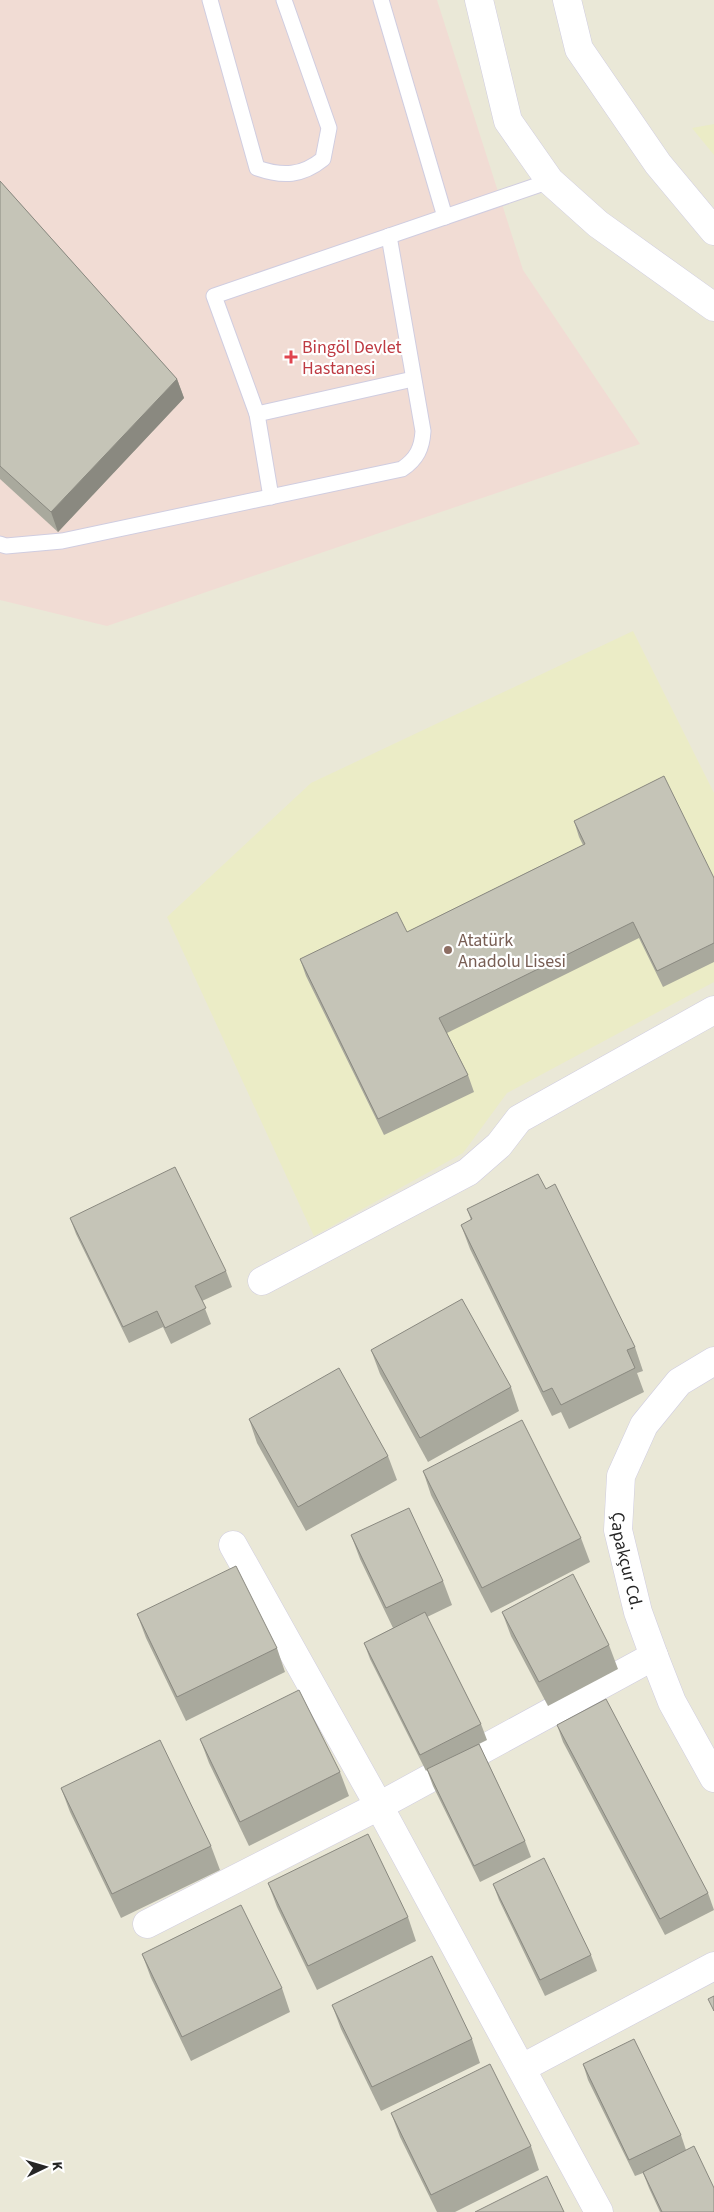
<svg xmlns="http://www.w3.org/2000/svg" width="714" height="2212" font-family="'Source Sans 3',sans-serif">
<rect width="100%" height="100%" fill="#eae8d7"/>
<g fill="#ebecc6">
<polygon points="714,124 714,155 692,128"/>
<polygon points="633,631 714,793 714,982 507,1093 463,1153 314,1236 167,917 311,783"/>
</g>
<polygon fill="#f1dcd4" points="0,0 437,0 523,270 640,444 107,626 0,600"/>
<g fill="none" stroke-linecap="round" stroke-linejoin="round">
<defs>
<g id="service">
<path d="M210 0 257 168C283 177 302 176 323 159L329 128 284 0"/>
<polyline points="381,0 445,217"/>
<polyline points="257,414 413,379"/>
<polyline points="271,497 257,414 214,296 550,181"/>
<path d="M0 544 6 546 62 541 402 469C417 459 422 448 423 431L389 236"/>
</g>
<g id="minor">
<polyline points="262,1281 468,1172 499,1145 519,1119 714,1010"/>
<path id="s1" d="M714 1361 679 1382 644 1425 621 1476 618 1530 638 1612 654 1656 672 1702 714 1778"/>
<polyline points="233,1545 379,1806 599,2212"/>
<polyline points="147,1924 379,1806 654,1656"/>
<polyline points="522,2068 714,1966"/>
</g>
<g id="tertiary">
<polyline points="479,0 508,121 550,181 598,224 714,307"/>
<polyline points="567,0 579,49 658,164 714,231"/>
</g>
</defs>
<use href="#service" stroke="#d0cde0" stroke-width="17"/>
<use href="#minor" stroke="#d0cde0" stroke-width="29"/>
<use href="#tertiary" stroke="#d0cde0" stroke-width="29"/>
<use href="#service" stroke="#fff" stroke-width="15"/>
<use href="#minor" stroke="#fff" stroke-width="28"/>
<use href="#tertiary" stroke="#fff" stroke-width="28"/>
</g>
<g fill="#a9a99d">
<polygon points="0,181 177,379 184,398 58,532 0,479"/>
<polygon points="574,821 714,878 714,962 663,987 639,938 447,1033 468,1075 474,1092 384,1135 306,976 300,959 407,932 583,845 579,837"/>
<polygon points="546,1189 635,1347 643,1371 637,1373 644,1392 569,1429 561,1412 552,1416 470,1249 461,1225 471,1220 467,1209"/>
<polygon points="70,1218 226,1271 232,1287 202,1301 211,1324 171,1344 163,1327 129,1343 76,1234"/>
<polygon points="371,1350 511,1387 519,1411 428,1462 380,1374"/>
<polygon points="249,1419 388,1456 397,1480 306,1531 257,1443"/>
<polygon points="423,1471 581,1538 590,1562 491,1613 431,1495"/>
<polygon points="351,1535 443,1581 452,1605 427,1617 481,1724 487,1740 479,1744 525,1841 531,1857 480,1882 433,1786 427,1770 426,1771 370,1659 364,1643 393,1628 360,1559"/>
<polygon points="502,1612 609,1645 618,1669 548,1706 511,1636"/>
<polygon points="137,1614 277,1648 285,1672 186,1721 146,1638"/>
<polygon points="557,1725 708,1893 714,1910 665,1935 563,1742"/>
<polygon points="200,1739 340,1772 349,1796 249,1846 209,1763"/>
<polygon points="61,1788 211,1846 220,1870 121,1918 70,1812"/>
<polygon points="268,1883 408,1917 416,1941 317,1990 277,1907"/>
<polygon points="493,1884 591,1955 597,1971 545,1996 499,1900"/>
<polygon points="142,1954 282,1988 290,2012 191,2061 151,1978"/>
<polygon points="332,2005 472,2039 480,2063 381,2111 341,2029"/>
<polygon points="583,2064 681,2135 686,2150 714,2212 660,2212 649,2188 643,2173 635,2176 588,2080"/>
<polygon points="391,2113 531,2146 539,2170 455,2212 437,2212 400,2137"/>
</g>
<polygon fill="#8a8980" points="177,379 184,398 58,532 51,512"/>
<g fill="#c5c4b7" stroke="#8a8980">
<polygon points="0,181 177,379 51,512 0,466"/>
<polygon points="664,776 714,878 714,943 657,971 633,922 439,1018 468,1075 378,1119 300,959 397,912 407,932 585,844 574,821"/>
<polygon points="175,1167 226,1271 195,1286 206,1308 165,1328 157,1311 123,1327 70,1218"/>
<polygon points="538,1174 546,1189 555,1184 635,1347 627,1350 635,1368 561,1405 552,1388 543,1392 461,1225 472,1219 467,1209"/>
<polygon points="462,1299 511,1387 420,1438 371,1350"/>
<polygon points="339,1368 388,1456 298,1507 249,1419"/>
<polygon points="522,1420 581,1538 482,1588 423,1471"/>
<polygon points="409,1508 443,1581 386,1608 351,1535"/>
<polygon points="236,1566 277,1648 177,1697 137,1614"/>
<polygon points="573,1574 609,1645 539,1682 502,1612"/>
<polygon points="425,1612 481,1724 420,1755 364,1643"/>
<polygon points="299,1690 340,1772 240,1822 200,1739"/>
<polygon points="606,1699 708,1893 660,1919 557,1725"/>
<polygon points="160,1740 211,1846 112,1894 61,1788"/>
<polygon points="479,1744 525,1841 474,1866 427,1769"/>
<polygon points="368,1834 408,1917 308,1966 268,1883"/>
<polygon points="544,1858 591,1955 540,1980 493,1884"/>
<polygon points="241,1905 282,1988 182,2037 142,1954"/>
<polygon points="432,1956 472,2039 372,2087 332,2005"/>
<polygon points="714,1996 714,2011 708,1999"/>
<polygon points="634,2039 681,2135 629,2160 583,2064"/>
<polygon points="490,2064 531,2146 431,2195 391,2113"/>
<polygon points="694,2146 714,2188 714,2212 662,2212 643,2172"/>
<polygon points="547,2176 564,2212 475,2212"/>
</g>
<path fill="#e0444e" stroke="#fff" stroke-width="2" d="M288.5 349.5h5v5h5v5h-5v5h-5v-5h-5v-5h5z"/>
<circle fill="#8d6e63" stroke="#fff" stroke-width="2" cx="448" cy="950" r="5"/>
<g text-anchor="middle" stroke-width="4.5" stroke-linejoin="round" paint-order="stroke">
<g font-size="18" fill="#be3a42" stroke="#fff" text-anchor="start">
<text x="302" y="353">Bingöl Devlet<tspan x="302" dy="21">Hastanesi</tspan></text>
</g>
<g font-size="18" fill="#785e54" stroke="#fff" text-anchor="start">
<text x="458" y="946">Atatürk<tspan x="458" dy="21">Anadolu Lisesi</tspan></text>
</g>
<g font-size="18" fill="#262626" stroke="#fff">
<text dy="6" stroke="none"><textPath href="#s1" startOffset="238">Çapakçur Cd.</textPath></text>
</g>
</g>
<g transform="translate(45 2167) rotate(85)" stroke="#ffffff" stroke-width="4" paint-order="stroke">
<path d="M0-4L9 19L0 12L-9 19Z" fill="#262626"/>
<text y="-8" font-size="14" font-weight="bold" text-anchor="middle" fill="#262626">K</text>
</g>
</svg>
